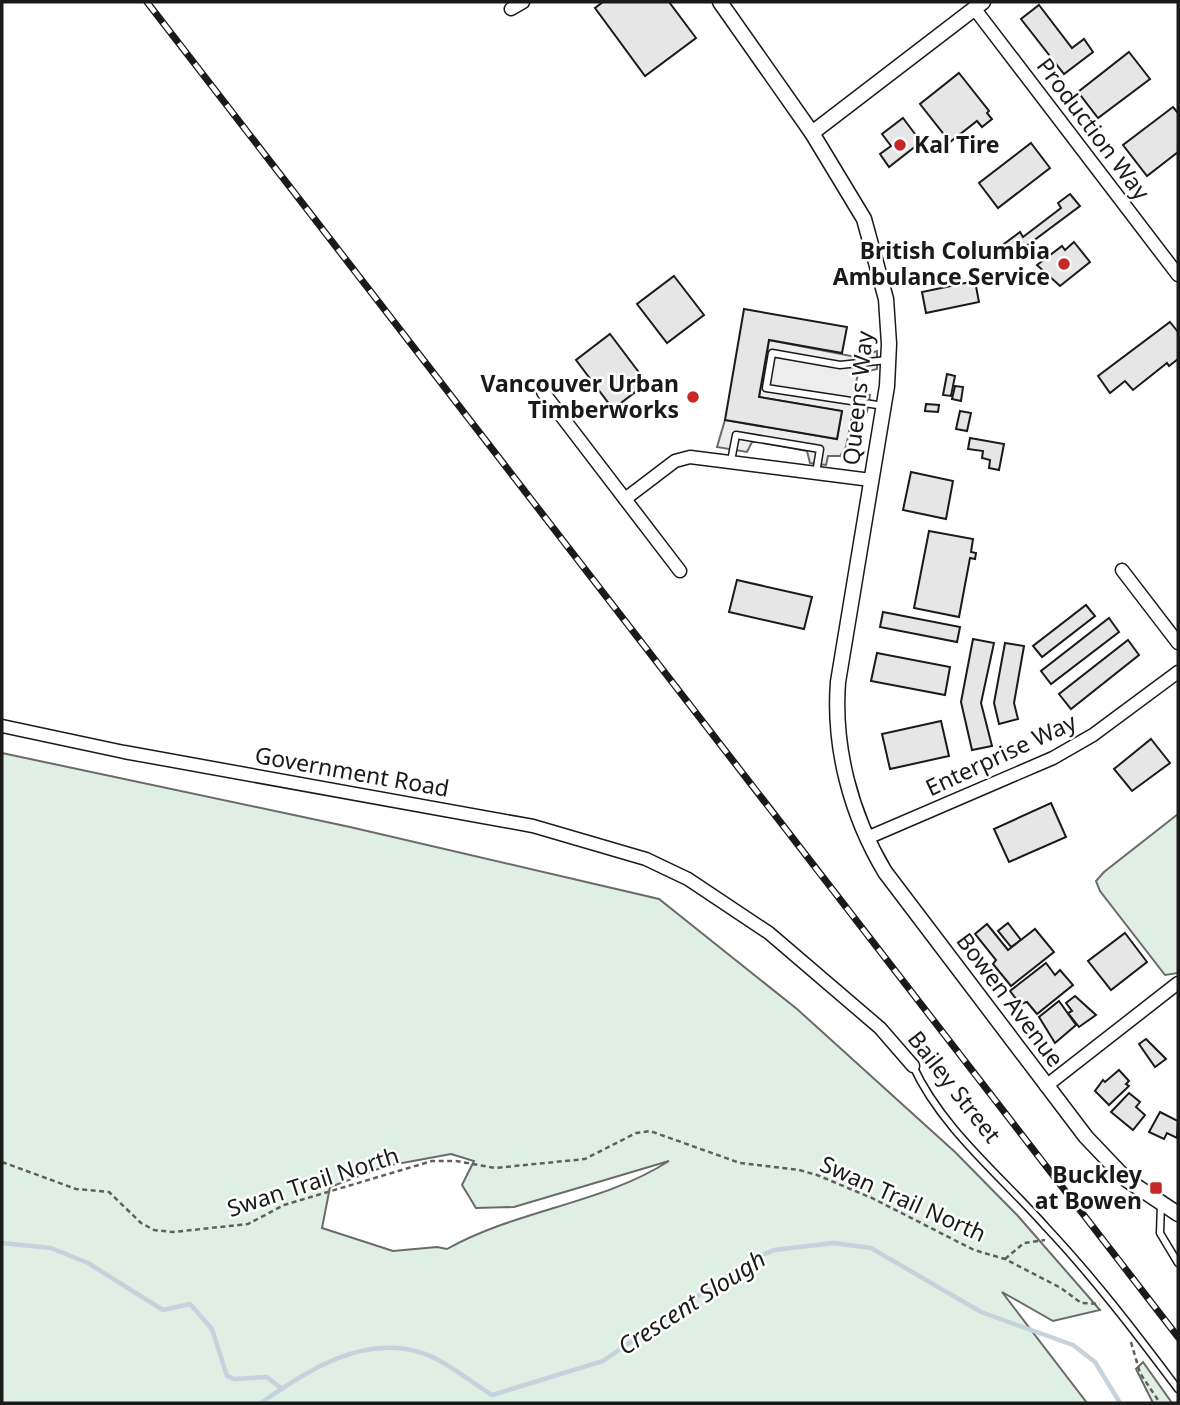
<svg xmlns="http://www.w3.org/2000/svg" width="1180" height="1405" font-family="'Noto Sans',sans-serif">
<rect width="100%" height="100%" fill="#fff"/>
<g fill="#e0efe3" stroke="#6a6a6a" stroke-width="2" fill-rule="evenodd">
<path d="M2 753 350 827 659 899 797 1009 955 1152 1018 1216 1100 1310 1053 1321 1002 1292 1087 1403H2ZM451 1154 474 1161 462 1185 476 1208 514 1207 669 1161C602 1204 516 1210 447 1249L437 1247 393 1251 322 1228 330 1187 386 1166Z"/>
<polygon points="1178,814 1178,973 1165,975 1100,891 1096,881 1104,872"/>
<polygon points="1143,1362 1172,1403 1153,1403 1136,1369"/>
</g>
<polygon fill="#ededed" stroke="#6a6a6a" stroke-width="2" points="769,340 856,357 877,351 877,369 858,374 854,391 870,395 867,412 853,412 846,447 840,456 828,456 826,465 810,463 807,451 761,442 752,442 747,452 717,447 725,420 837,439 842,411 759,397"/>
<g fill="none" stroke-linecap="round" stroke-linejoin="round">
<g stroke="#c6d2dc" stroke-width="4.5">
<polyline points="2,1243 51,1248 88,1263 163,1310 190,1304 212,1329 227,1376 234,1379 267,1377 282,1389"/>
<path d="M261 1403C306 1371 363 1334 422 1353 443 1359 472 1383 492 1395L603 1361 747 1262 774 1250 834 1243 871 1248 981 1312 1073 1345 1095 1362 1120 1403"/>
</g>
</g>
<g fill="#e6e6e6" stroke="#1a1a1a" stroke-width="2">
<polygon points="603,2 669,2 696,38 645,76 595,8"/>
<polygon points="1039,5 1072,48 1084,39 1093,52 1064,74 1021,19"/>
<polygon points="1129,52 1150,79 1098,118 1078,92"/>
<polygon points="959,73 989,111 987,113 992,119 982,127 977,121 950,142 920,104"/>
<polygon points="1173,107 1178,113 1178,152 1147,176 1123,145"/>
<polygon points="903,118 921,142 889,167 880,154 891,146 882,134"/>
<polygon points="1031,143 1050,168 998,208 979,183"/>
<polygon points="1070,194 1080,206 1009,259 1000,247 1020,232 1023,237 1061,208 1058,203"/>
<polygon points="1074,242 1090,262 1060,286 1037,265 1062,246 1065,250"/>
<polygon points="674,276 704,315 667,343 637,304"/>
<polygon points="975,281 979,302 926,313 922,292"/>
<polygon points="744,309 847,327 842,353 769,340 759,397 842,411 837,439 725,420"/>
<polygon points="1170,322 1178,332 1178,359 1169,366 1167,363 1133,390 1125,381 1110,393 1098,376"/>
<polygon points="610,334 647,383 613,409 576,360"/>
<polygon points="947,374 955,376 951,396 943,395"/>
<polygon points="955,386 963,387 961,401 952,399"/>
<polygon points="926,404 939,405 938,412 925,411"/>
<polygon points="960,411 971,413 967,431 956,429"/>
<polygon points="970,438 1004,444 999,470 989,468 990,460 982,458 983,451 968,449"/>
<polygon points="911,472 953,481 946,519 903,510"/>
<polygon points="929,531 973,539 971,552 976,553 975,559 970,558 959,617 914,608"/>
<polygon points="737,580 812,597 804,629 729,612"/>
<polygon points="1086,605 1095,616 1042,657 1033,646"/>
<polygon points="883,612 960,627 957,642 880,627"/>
<polygon points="1109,618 1119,632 1051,684 1041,671"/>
<polygon points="973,639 994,643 981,703 992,746 972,750 961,702"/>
<polygon points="1128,640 1139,655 1071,709 1059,694"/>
<polygon points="1005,643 1024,646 1014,703 1018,719 999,724 994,703"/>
<polygon points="877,653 950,667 945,695 871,681"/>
<polygon points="941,721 949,756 890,769 882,734"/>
<polygon points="1151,739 1170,763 1132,791 1114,769"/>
<polygon points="1051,803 1066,837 1009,862 994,829"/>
<polygon points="1008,923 1021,940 1011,947 998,931"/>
<polygon points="987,924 1008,950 1035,929 1054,952 1011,986 993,964 996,960 975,934"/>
<polygon points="1125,933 1147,962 1111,990 1088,961"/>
<polygon points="1046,963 1055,975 1060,970 1073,985 1037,1014 1027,1002 1020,1004 1010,991"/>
<polygon points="1075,996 1096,1015 1079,1027 1068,1013 1072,1011 1066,1003"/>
<polygon points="1059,1001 1076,1025 1055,1043 1039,1017"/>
<polygon points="1146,1039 1166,1059 1155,1067 1139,1044"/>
<polygon points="1119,1070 1129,1081 1126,1084 1129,1086 1109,1105 1095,1091 1103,1080 1105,1082"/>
<polygon points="1129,1093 1140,1102 1136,1107 1145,1115 1133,1130 1111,1112"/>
<polygon points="1160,1112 1178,1121 1177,1138 1167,1133 1164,1139 1149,1132"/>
</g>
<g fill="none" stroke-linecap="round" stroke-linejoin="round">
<defs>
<g id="service">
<polyline points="884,406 766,388 772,353 840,365 887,360"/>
<polyline points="731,461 736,435 820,449 816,473"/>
<path d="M913 1066C942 1129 1001 1176 1046 1227 1094 1278 1136 1333 1178 1389"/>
<polyline points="1161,1204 1160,1233 1178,1263"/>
</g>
<g id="minor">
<polyline points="974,8 1178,275"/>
<polyline points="511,9 523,2"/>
<polyline points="543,392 680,571"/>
<polyline points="625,499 675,461 690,457 871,480"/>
<polyline points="1122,570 1178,643"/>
<polyline points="2,726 124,752 533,826 646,859 688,879 769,933 880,1028 913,1066"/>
<polyline points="867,838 1053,758 1093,735 1178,672"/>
<polyline points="1046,1086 1178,983"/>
</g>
<g id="tertiary">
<path d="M720 2 812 133 864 219 886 299 889 344 887 386 838 682C833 748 851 815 885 872L1086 1137 1127 1180 1178 1214"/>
<polyline points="812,133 983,2"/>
</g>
</defs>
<use href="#service" stroke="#1a1a1a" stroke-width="9"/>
<use href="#minor" stroke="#1a1a1a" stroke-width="15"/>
<use href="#tertiary" stroke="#1a1a1a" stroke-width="17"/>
<g stroke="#5f5f5f" stroke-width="2.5" stroke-dasharray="5 3.5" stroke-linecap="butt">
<polyline points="2,1162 76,1189 109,1192 141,1223 154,1230 173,1232 248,1224 284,1205 432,1161 456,1161 495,1168 585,1159 636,1133 650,1131 740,1163 799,1170 817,1175 872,1198 974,1250 1005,1259 1061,1288 1081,1303 1100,1304"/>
<polyline points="1005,1259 1024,1243 1045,1240"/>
<polyline points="1131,1342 1140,1373 1160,1403"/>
</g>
<use href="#service" stroke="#fff" stroke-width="6"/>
<use href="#minor" stroke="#fff" stroke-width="12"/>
<use href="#tertiary" stroke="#fff" stroke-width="14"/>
<defs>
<polyline id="rail" points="147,2 1178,1337"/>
</defs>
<use href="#rail" stroke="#1a1a1a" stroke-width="7"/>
<use href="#rail" stroke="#fff" stroke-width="4.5" stroke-dasharray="13" stroke-linecap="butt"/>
</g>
<g fill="#c62828" stroke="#fff" stroke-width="2.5">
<circle cx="900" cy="145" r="7"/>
<circle cx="1064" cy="264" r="7"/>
<circle cx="693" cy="397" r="7"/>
<rect x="1149" y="1181" width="14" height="14" rx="3.5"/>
</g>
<g text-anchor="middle" stroke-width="5" stroke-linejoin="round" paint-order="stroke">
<g font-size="23" fill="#1a1a1a" stroke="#fff">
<text transform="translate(1093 129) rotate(53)" y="8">Production Way</text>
<text transform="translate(858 398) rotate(-84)" y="8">Queens Way</text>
<text transform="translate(1001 755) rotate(-25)" y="8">Enterprise Way</text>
<text transform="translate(352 772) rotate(10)" y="8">Government Road</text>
<text transform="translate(1010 1000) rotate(53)" y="8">Bowen Avenue</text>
<text transform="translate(954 1087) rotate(52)" y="8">Bailey Street</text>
<text transform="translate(313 1182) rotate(-18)" y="8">Swan Trail North</text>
<text transform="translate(903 1199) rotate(24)" y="8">Swan Trail North</text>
</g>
<g font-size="23" font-weight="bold" fill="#1a1a1a" stroke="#fff" text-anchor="end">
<text x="914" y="153" text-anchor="start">Kal Tire</text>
<text x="1050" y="259">British Columbia<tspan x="1050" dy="26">Ambulance Service</tspan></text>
<text x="679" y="392">Vancouver Urban<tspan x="679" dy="26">Timberworks</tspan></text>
<text x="1142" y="1183">Buckley<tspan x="1142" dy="26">at Bowen</tspan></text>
</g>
<g font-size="24" font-style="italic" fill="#1a1a1a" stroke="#fff">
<text transform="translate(692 1303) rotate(-33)" y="8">Crescent Slough</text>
</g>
</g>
<rect width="1180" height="1405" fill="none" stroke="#1a1a1a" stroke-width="7"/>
</svg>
